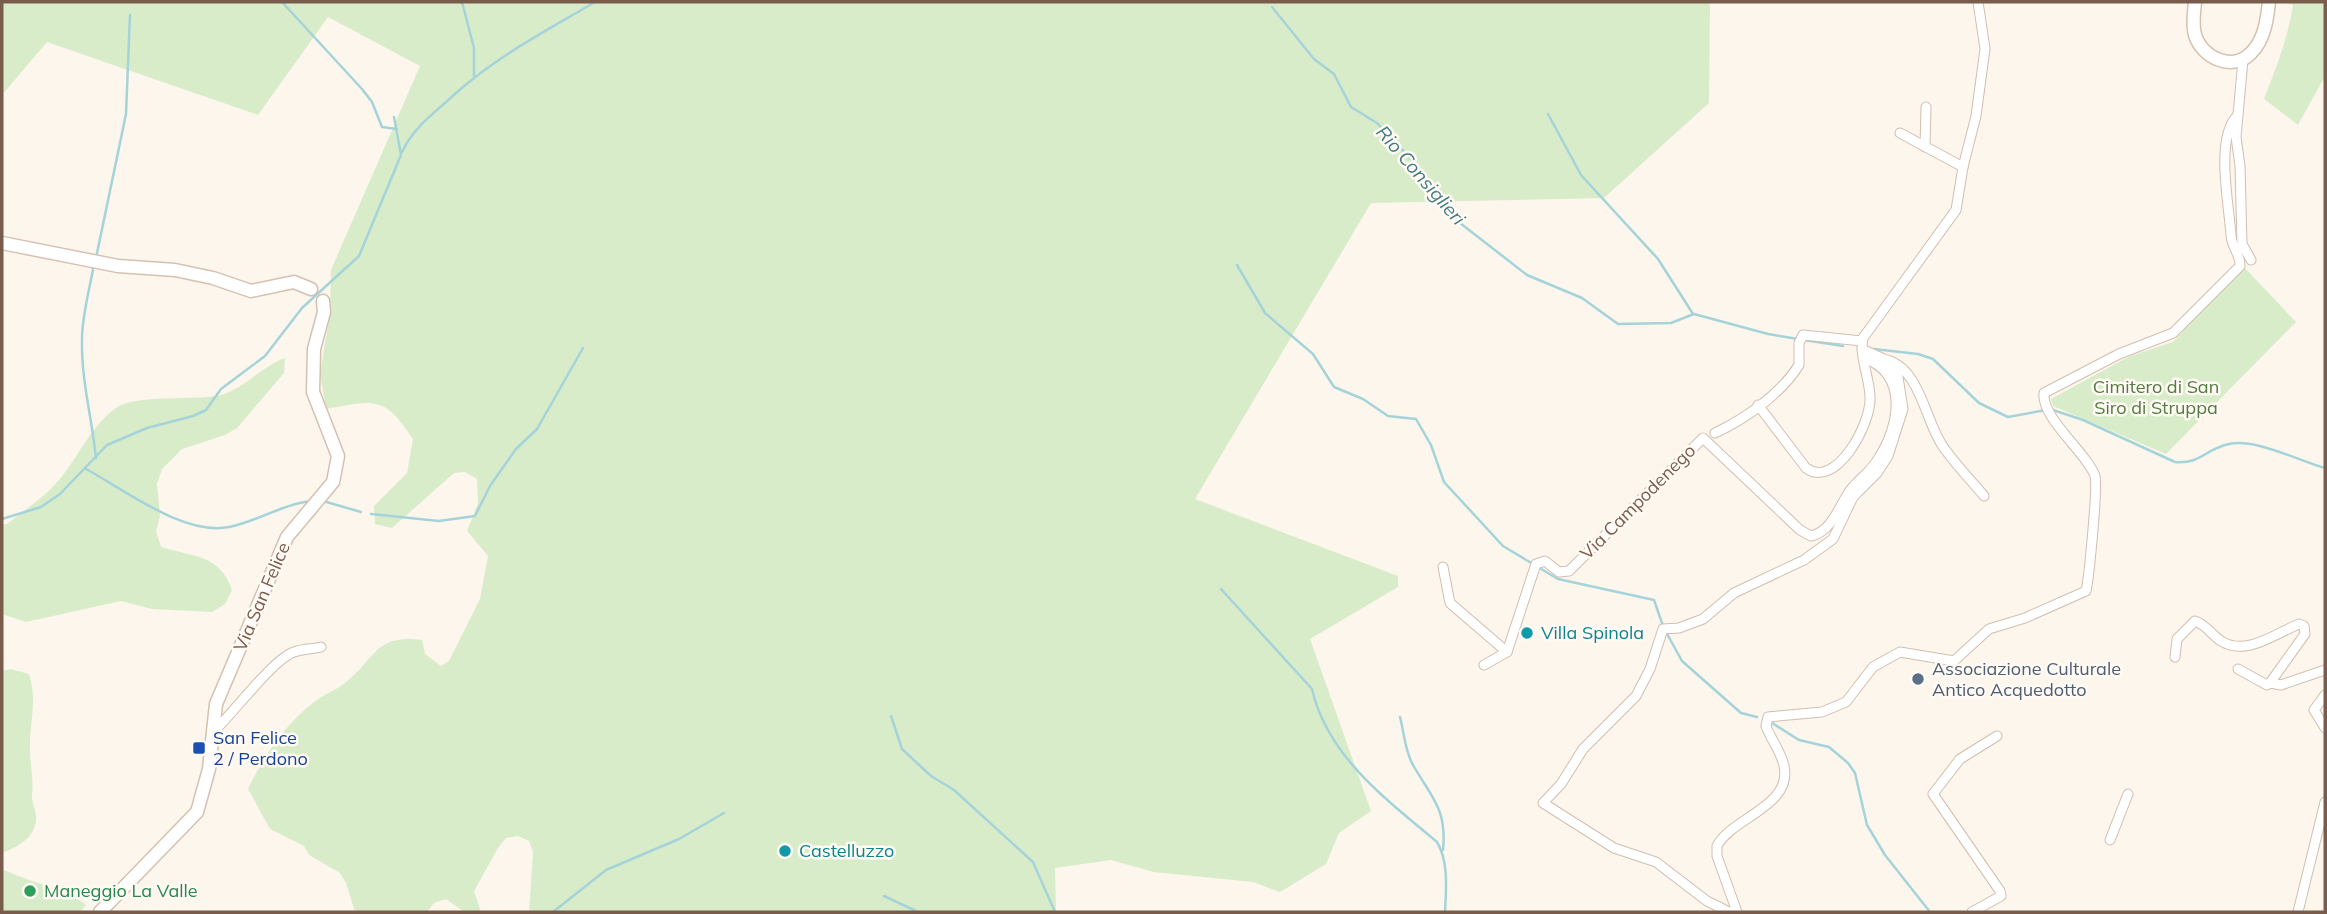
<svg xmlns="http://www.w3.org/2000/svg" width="2327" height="914" font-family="Mulish,sans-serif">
<rect width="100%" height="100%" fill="#fdf6ec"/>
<g fill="#d8ecc9">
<path d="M2 2H1710L1709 103 1604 198 1371 203 1195 499 1398 576V587L1310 639 1371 811 1339 833 1326 864 1280 892 1253 882 1154 872 1111 860 1055 868 1056 912H529L533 852 529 841 518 836 506 838 498 848 474 891 481 912H464L446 899 434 903 427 912H355L346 883 340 873 309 855 304 846 270 829 248 789C265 754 284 726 314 702 324 694 337 690 346 682 377 657 375 634 422 640L425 654 441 666 449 661 480 599 488 556 467 531 478 503 477 479 465 472 454 473 392 528 375 524 374 506 407 473 413 439C384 395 375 400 326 409L320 374 330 313 331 270 420 66 328 17 258 115 47 42 2 95Z"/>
<path d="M2281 2H2325V76L2298 125 2264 99C2276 68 2288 38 2293 5Z"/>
<polygon points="2243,266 2296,322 2166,454 2053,406 2051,399 2130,356 2173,342"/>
<path d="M285 358 284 373 237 428 225 435 182 449 162 469 157 484 160 516 156 531 161 547C193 557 220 554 232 590L225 604 212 612 152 609 121 601 26 622 2 614V525L7 524C26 509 48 495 63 475 80 453 93 424 116 408 135 394 194 401 221 395 244 389 262 366 285 358Z"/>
<path d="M11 669 29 674C38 703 29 722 30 750 30 766 34 778 32 794 31 804 39 814 35 826 30 841 15 848 2 853V671Z"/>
<path d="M2 869C28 882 67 889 86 905L80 912H2Z"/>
</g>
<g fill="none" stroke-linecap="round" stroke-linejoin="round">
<g stroke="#a5d3da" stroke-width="2.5">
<polyline points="282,2 362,89 372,102 382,127 397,129"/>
<polyline points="462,2 474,48 474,76"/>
<polyline points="1272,7 1314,59 1334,74 1351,107 1377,123 1410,158 1423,182 1460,223 1527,275 1582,298 1618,324 1671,323 1694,314 1768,334 1798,339"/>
<polyline points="1548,114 1581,175 1658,259 1693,314"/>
<path d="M402 152C414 126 436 112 456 93 499 55 546 31 595 2"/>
<polyline points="96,258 126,114 130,15"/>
<path d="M94 264C90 288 82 315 82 339 81 380 92 418 96 458"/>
<polyline points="1237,265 1265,313 1313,354 1334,387 1363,399 1388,416 1416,419 1431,445 1444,482 1503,546 1558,579 1654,600 1663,626"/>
<polyline points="1804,340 1843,346"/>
<polyline points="1874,349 1918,354 1933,359 1979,403 2008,417 2046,410"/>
<path d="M2053 410 2083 420 2175 462C2200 464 2204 451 2225 445 2253 436 2298 461 2325 468"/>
<path d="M86 469C125 490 184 536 229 527 258 521 283 504 312 501"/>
<polyline points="323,501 361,512"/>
<polyline points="371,514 439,521 475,516 490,486 516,449 537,429 583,348"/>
<polyline points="2,519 41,507 60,494 107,445 147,428 193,416 206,410 221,389 265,356 302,308 359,256 401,155 394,117"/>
<path d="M1221 589 1312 689C1327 756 1387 800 1437 842 1449 862 1446 890 1445 912"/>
<polyline points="1666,632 1682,661 1741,713 1757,717"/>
<polyline points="891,716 902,749 931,776 954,790 1033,862 1055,912"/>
<path d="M1400 717C1404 732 1405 752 1413 765 1432 798 1447 809 1443 850"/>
<polyline points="1769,721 1799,740 1829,747 1848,763 1855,773 1867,825 1885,855 1930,912"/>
<polyline points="884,896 918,912"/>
<polyline points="553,912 606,870 679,839 724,813"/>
</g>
<defs>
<g id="street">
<polyline points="2243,60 2236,137 2240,166 2242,244 2251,260"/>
<polyline points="1900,133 1963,167"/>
<polyline points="1925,147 1926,107"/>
<path d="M1883 359C1920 366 1924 418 1942 445 1954 463 1970 479 1984 496"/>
<path d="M1758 405 1806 468C1836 490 1871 424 1870 398 1870 378 1859 357 1863 338L1956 210 1963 167 1976 116 1985 49 1978 2"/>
<path d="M1715 433C1745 419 1781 394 1799 365V343L1803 335 1862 341"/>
<polyline points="1443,567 1450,603 1507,652"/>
<path d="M2175 657 2177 639 2195 621C2205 624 2212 635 2221 641 2246 657 2276 633 2299 624L2304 626 2305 634 2270 683 2281 685 2325 670"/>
<path d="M1484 665 1507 652 1536 564 1545 561 1559 572 1569 571 1703 438 1800 530 1811 536C1831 532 1839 507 1849 492 1857 480 1871 472 1878 459 1900 426 1909 374 1864 358"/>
<polyline points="2238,669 2267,685 2270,683"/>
<polyline points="2325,695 2314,710 2325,728"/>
<path d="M212 733C233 714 273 659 294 652 302 649 313 649 321 647"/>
<polyline points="2110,840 2128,794"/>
<polyline points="1729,912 1707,901 1656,862 1614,848 1543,803 1561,784 1583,749 1636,696 1650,669 1663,629 1679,628 1703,619 1734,593 1804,560 1833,539 1853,497 1877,473 1888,456 1903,409 1898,377 1882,358 1862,349"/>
<path d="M1737 912 1717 856V846C1731 818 1793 806 1784 766 1781 751 1771 740 1766 726L1768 717 1822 712 1846 702 1873 667 1900 652 1954 661 1989 629 2025 618 2086 591C2089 578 2098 486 2095 476 2087 453 2041 418 2044 393L2119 354 2173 333 2240 266C2241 255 2231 246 2231 235 2229 204 2215 139 2237 116"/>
<polyline points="1972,912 2001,896 2000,891 1933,794 1960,759 1997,736"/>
<polyline points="2298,912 2325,802"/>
</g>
<g id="secondary">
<path d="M2195 2C2194 13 2192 24 2195 35 2202 58 2233 72 2251 53 2265 39 2267 19 2269 2"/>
<polyline points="2,243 118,266 175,270 213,278 251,291 294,282 311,289"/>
<polyline points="100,912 197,812 209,769 216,704 287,537 333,482 338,456 313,392 314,349 324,312 323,301"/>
</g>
</defs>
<use href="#street" stroke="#d1beb0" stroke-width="11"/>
<use href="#secondary" stroke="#d6c0b0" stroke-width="15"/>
<use href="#street" stroke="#fff" stroke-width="9"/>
<use href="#secondary" stroke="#fff" stroke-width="12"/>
</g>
<g fill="#0f9aa8" stroke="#fffaf3" stroke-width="2.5">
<circle cx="1527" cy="633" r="7"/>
<circle cx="785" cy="851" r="7"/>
</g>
<circle fill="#5c6f8a" stroke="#fffaf3" stroke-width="2.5" cx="1918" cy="679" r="7"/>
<rect fill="#1a4fb4" stroke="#fffaf3" stroke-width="2.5" x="192" y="741" width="14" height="14" rx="3.5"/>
<circle fill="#2e9e5b" stroke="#fffaf3" stroke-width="2.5" cx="30" cy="891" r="7"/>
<g text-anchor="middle" stroke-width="5" stroke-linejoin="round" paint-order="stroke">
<g font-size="18" fill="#537a41" stroke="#fffaf3">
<text x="2156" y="393">Cimitero di San<tspan x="2156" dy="21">Siro di Struppa</tspan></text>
</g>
<g font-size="18" fill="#7a5c4d" stroke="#fffaf3">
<text transform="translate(1638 502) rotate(-45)" y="6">Via Campodenego</text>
<text transform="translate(262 597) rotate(-67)" y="6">Via San Felice</text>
</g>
<g font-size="18" fill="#0d838f" stroke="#fffaf3" text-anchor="start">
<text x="1541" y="639">Villa Spinola</text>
<text x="799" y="857">Castelluzzo</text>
</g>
<g font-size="18" fill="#4e5e75" stroke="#fffaf3" text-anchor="start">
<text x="1932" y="675">Associazione Culturale<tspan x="1932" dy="21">Antico Acquedotto</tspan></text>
</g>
<g font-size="18" fill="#164399" stroke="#fffaf3" text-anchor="start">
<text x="213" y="744">San Felice<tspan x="213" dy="21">2 / Perdono</tspan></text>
</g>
<g font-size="18" fill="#27864d" stroke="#fffaf3" text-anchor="start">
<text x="44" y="897">Maneggio La Valle</text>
</g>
<g font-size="19" font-style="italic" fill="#437c86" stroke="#fffaf3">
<text transform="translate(1421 175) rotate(49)" y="7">Rio Consiglieri</text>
</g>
</g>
<rect width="2327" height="914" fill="none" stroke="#7a5c4d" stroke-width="7"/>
</svg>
